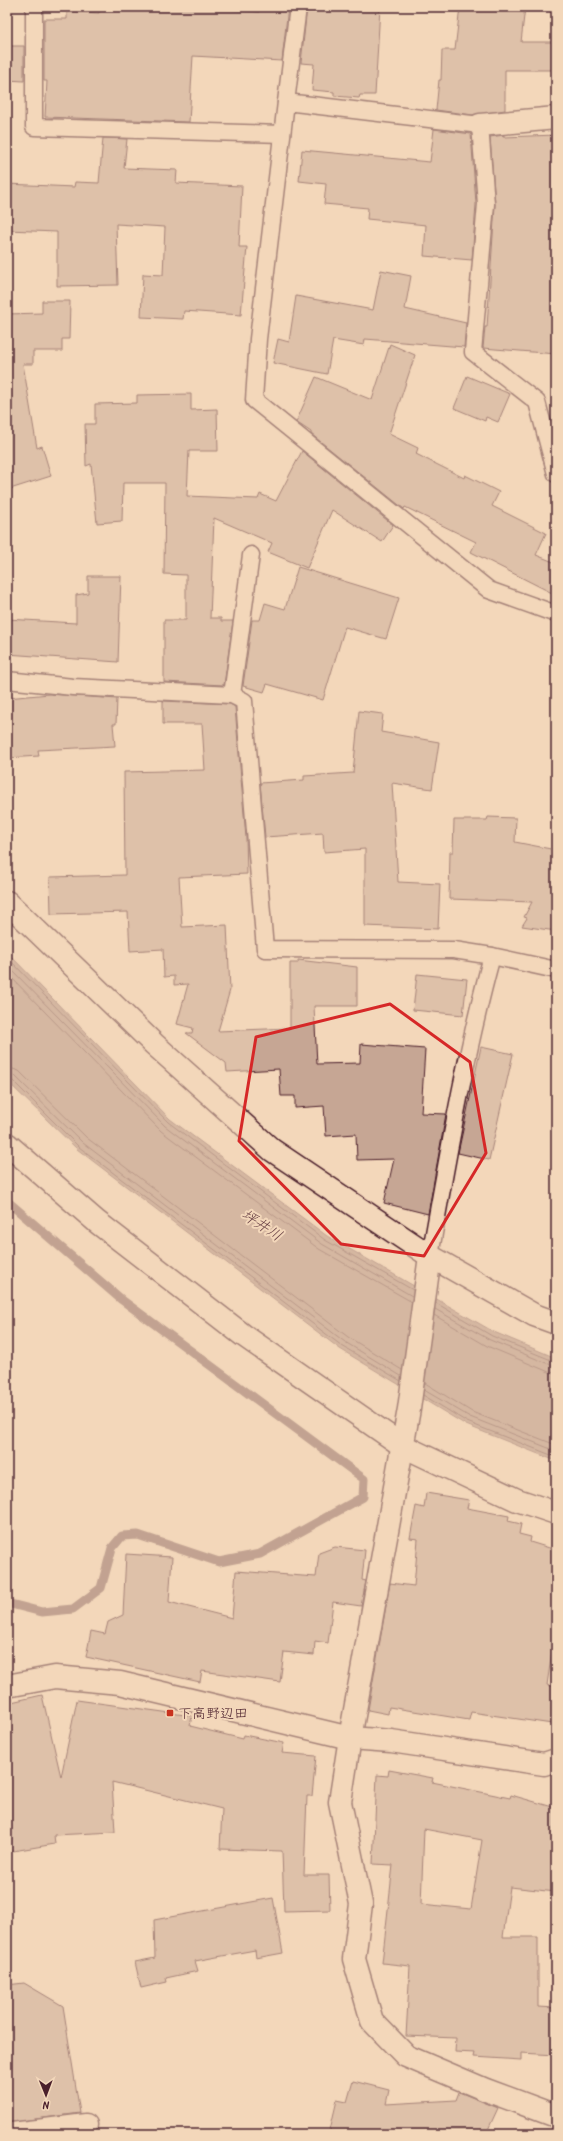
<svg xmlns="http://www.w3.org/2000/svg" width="563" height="2141" font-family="Kalam,'Klee One',sans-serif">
<rect width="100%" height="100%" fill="#f3d7ba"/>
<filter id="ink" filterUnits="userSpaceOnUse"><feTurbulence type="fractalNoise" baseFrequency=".025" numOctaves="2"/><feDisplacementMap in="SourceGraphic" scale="8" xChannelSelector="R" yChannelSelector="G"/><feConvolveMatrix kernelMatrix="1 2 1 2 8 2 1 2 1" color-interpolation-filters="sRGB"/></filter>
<g filter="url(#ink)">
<polygon fill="#b29183" stroke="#886360" points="7,952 170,1119 327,1236 494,1332 556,1358 556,1461 466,1425 340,1349 77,1149 7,1081"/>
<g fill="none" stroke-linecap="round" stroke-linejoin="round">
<g stroke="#744d4e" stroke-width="1">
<polyline points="7,957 168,1122 325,1240 413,1290"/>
<polyline points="7,965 165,1126 322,1244 412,1296"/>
<polyline points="7,973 161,1131 319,1249 412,1302"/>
<polyline points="7,1067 19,1071 87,1138 348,1337 402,1370"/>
<polyline points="7,1073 15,1076 83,1143 345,1342 401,1376"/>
<polyline points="7,1078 12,1080 79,1147 342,1346 401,1381"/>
<polyline points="436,1303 492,1336 556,1362"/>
<polyline points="435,1309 490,1340 556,1367"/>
<polyline points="434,1315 487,1346 549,1372 556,1373"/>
<polyline points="425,1383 472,1412 556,1445"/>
<polyline points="424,1390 470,1417 556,1451"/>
<polyline points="423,1395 467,1422 556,1457"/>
</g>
<polyline stroke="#886360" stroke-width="9" points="7,1201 122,1300 364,1479 363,1497 260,1554 219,1562 138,1535 122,1536 112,1548 101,1588 73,1609 42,1612 7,1603"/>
</g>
<g fill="#c6a694" stroke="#4a1f2b" fill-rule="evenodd">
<polygon points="104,7 204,7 259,12 259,7 288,7 282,61 193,56 189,122 45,117 47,81 44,81 44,19 67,19 67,11 99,13 99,10 103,10"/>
<polygon points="307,7 380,7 375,95 360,95 359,98 334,96 334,92 312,90 314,64 301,63"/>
<polygon points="460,7 525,7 521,42 556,42 556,70 505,70 505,110 473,115 436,110 439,80 441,80 442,50 455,50"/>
<polygon points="7,46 24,46 24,81 7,80"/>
<polygon points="434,129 471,134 476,204 472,260 424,256 426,225 367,219 368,208 324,204 326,184 299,181 302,150 430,162"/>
<polygon points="504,135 504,137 556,135 556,354 483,348 485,327 487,327 495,205 490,137"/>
<polygon points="103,138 127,139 124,168 177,170 176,183 242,186 239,247 247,247 241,315 184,311 183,319 141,317 143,274 163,275 165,227 116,224 118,285 57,286 57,232 7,230 7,184 74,187 75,182 99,183"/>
<polygon points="381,270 411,276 405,309 466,323 464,347 365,339 364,345 333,340 327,374 273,363 278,339 289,342 296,296 373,310"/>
<polygon points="42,301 70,301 69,339 62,339 62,351 33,351 33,364 23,364 37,448 42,446 51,476 7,490 7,314 42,313"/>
<polygon points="390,344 415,355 389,434 418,448 416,454 464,478 465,475 499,492 492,506 546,533 536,555 556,563 556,595 471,552 476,542 405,507 404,509 311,434 311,432 296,422 316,377 372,400"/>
<polygon points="467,376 510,394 498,422 486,417 485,421 454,408"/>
<polygon points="191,394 191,410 217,409 218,451 189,451 187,496 258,499 260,494 276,501 302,451 393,525 382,542 332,510 307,568 268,552 272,543 214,518 210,618 221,618 221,621 233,621 224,685 164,682 164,620 186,620 186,575 164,574 165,483 123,483 122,521 97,523 91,464 86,466 85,424 95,424 95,404 137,403 137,395"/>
<polygon points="298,567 399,598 386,639 345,627 323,700 267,684 264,692 243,686 252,620 260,620 265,603 285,609"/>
<polygon points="88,576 121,576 118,662 7,654 7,619 76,623 76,595 88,593"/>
<polygon points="49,694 117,699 116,724 113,724 115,746 38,750 39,756 7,758 7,698"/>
<polygon points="163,701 230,704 235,707 246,838 247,874 179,877 182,927 227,925 230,990 218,1031 290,1028 290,963 298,963 298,960 357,967 357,1006 314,1006 317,1064 360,1063 361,1044 425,1049 421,1113 446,1114 428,1214 384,1203 394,1159 357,1160 356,1134 326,1136 324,1106 295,1108 295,1096 281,1096 279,1069 227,1072 226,1063 186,1033 192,1033 193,1028 177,1024 188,984 174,985 174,976 164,977 163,949 130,951 128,912 51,914 50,877 125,875 124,772 205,770 202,724 163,724"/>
<polygon points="359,711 383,714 381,732 439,742 432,789 392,783 398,882 440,884 438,929 365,926 365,849 324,852 323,833 265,837 260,783 304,780 304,776 353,773"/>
<polygon points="488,817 516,818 515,842 556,850 556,931 522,926 527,918 524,917 532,902 449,899 450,852 453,852 454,820 487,820"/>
<polygon points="417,974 467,979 463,1015 413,1010"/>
<polygon points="481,1047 513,1054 489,1160 458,1153"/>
<polygon points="426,1493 469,1500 467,1508 509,1516 508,1521 521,1524 519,1534 531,1537 530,1542 556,1550 556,1623 547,1685 556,1687 552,1724 471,1712 469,1720 389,1707 388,1714 368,1710 390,1583 414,1586 418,1539 410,1538 416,1506 424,1508"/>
<polygon points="335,1547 365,1550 362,1580 366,1581 361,1606 333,1602 328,1643 315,1641 314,1655 284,1652 280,1682 202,1671 200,1682 86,1657 91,1631 105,1634 108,1622 123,1615 126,1554 172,1557 169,1602 232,1618 236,1571 316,1577 319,1553"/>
<polygon points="42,1695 61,1777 77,1700 192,1716 190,1726 243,1739 244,1735 284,1743 282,1753 316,1756 312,1796 307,1796 304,1875 329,1875 330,1910 284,1911 282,1851 220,1849 222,1809 112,1782 115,1832 54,1835 55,1844 7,1852 7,1703"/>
<path d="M389 1770 433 1778 432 1782 510 1798 511 1795 556 1808V1892L510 1887 503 1937H538V2007L556 2008V2055L521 2053V2060L474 2057 475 2053 455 2052 456 2038 406 2036 410 1966 382 1963 393 1865 373 1864 377 1775 388 1776ZM424 1829 482 1840 471 1909 421 1904Z"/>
<polygon points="273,1898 283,1953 256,1958 255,1950 195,1961 198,1971 166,1978 167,1982 141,1988 135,1962 155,1958 154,1920"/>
<polygon points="24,1983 63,2006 80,2113 7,2123 7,1985"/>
<polygon points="353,2081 389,2090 386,2104 456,2100 459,2092 498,2108 486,2134 329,2134 337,2100 347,2102"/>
</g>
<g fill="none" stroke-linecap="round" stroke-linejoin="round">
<defs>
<g id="service">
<polyline points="34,7 34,127 282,134"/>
<polyline points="286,102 298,7"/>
<polyline points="556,474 537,402 473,352 486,204 480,125 286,102 258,339 254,400 489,590 556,614"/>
<polyline points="7,680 73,687 232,695 244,701 265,949 454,950 492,956 556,970"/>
<polyline points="232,695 251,555"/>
<path d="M430 1256C448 1155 465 1055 492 956"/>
</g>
<g id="minor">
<polyline points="480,125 556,118"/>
<polyline points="7,902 154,1044 272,1150 430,1256 534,1315 556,1323"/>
<polyline points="7,1144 97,1222 243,1335 403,1446 517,1500 556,1513"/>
<polyline points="430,1256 409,1409 350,1738 340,1802 361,1904 354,1959 372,2021 406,2056 486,2090 556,2116"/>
<polyline points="12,2134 86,2125"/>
</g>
<polyline id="tertiary" points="7,1686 55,1677 120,1683 350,1738 391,1741 544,1764 556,1760"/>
</defs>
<use href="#service" stroke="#4a1f2b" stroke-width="19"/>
<use href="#minor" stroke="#4a1f2b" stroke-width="25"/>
<use href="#tertiary" stroke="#4a1f2b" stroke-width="25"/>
<use href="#service" stroke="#f3d7ba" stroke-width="16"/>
<use href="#minor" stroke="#f3d7ba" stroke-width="22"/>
<use href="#tertiary" stroke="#f3d7ba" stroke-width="22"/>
</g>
</g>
<path d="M0 0H563V2141H0ZM390 1004 470 1062 486 1153 424 1256 341 1244 239 1141 256 1037Z" fill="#f3d7ba" fill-opacity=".55" fill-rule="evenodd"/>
<path fill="none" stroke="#d62828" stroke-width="3" stroke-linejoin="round" d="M390 1004 470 1062 486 1153 424 1256 341 1244 239 1141 256 1037Z"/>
<rect fill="#c8321e" stroke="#f3d7ba" stroke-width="1.5" x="166" y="1709" width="8" height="8" rx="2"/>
<g text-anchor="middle" stroke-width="4" stroke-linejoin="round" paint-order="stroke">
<g font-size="14" fill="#4a1f2b" stroke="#f3d7ba" text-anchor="start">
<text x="178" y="1718">下高野辺田</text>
</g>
<g font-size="15" font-style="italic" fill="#643c41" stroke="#f3d7ba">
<text transform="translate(262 1225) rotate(33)" y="5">坪井川</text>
</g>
</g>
<rect width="563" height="2141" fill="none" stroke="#f3d7ba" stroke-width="24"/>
<rect x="12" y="12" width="539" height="2117" fill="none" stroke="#4a1f2b" stroke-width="1.5" filter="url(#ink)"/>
<g transform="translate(46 2095) rotate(179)" stroke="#f3d7ba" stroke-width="3" paint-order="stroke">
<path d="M0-3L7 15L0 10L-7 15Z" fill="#4a1f2b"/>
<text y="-6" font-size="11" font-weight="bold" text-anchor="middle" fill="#4a1f2b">N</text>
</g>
</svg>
